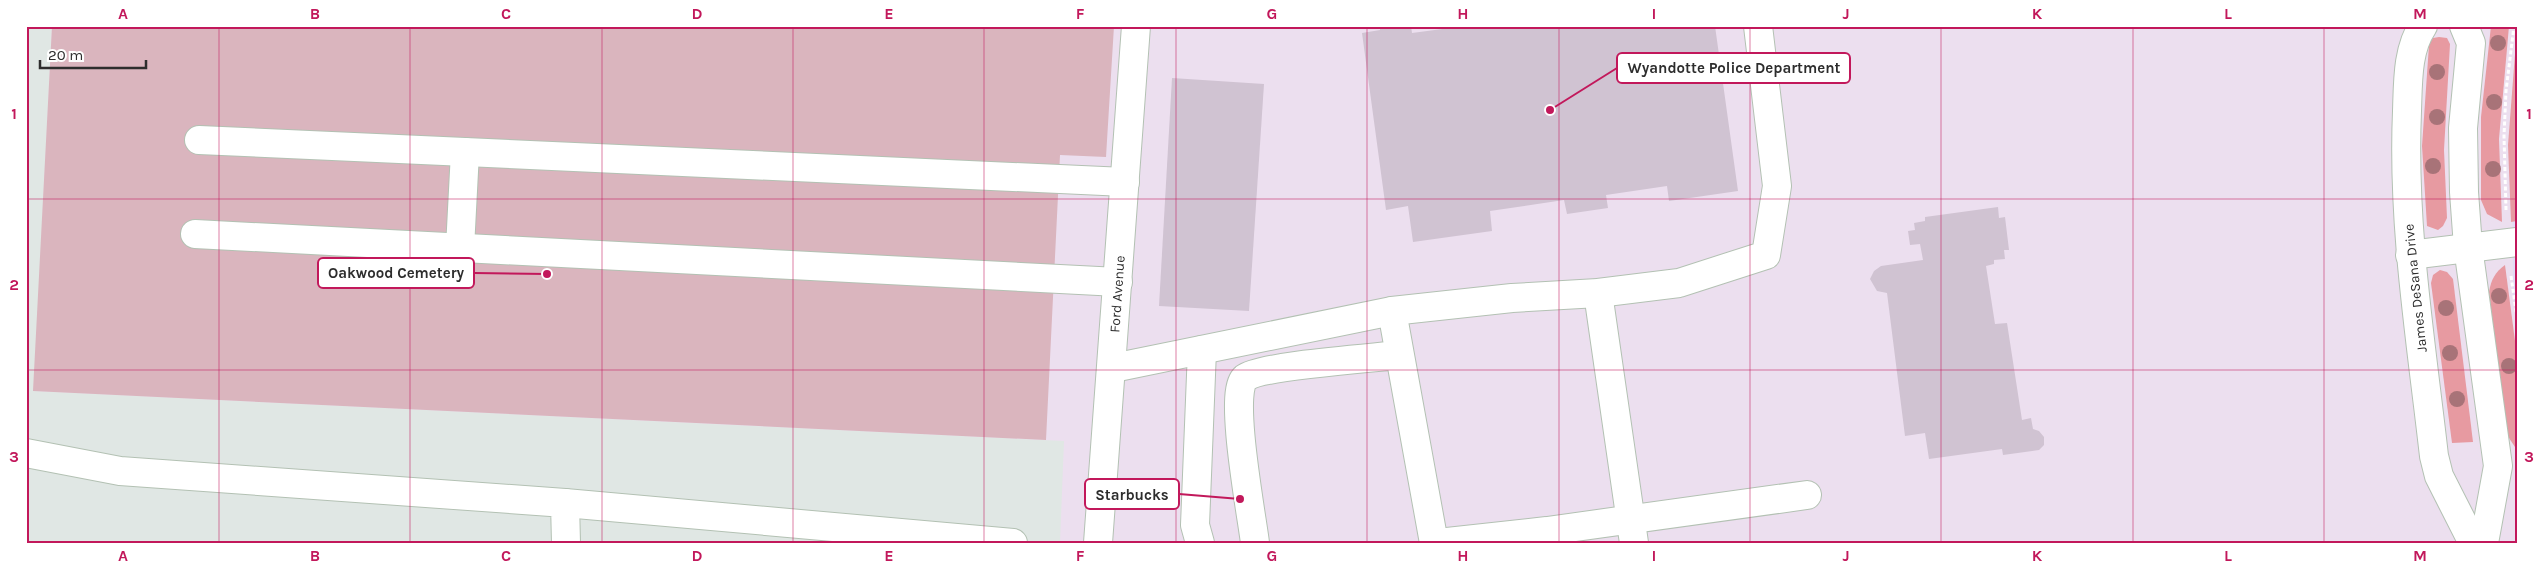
<svg xmlns="http://www.w3.org/2000/svg" width="2543" height="569" font-family="Karla,sans-serif">
<rect width="100%" height="100%" fill="#ecdfef"/>
<polygon fill="#e0e7e4" points="26,26 52,26 34,391 1064,441 1060,543 26,543"/>
<polygon fill="#e1ddf5" points="2517,64 2517,318 2513,295 2512,110"/>
<g fill="#e79aa1">
<polygon points="2491,26 2509,26 2499,139 2502,222 2487,214 2481,200 2481,117"/>
<polygon points="2517,28 2517,221 2511,222 2508,145"/>
<polygon points="2439,37 2447,38 2450,44 2444,150 2447,218 2443,226 2438,230 2427,226 2422,146 2429,45 2433,38"/>
<path d="M2505 265 2517 356V450L2507 435 2489 292C2491 280 2495 272 2505 265Z"/>
<polygon points="2440,270 2447,272 2453,279 2473,442 2452,443 2431,283 2433,275"/>
</g>
<polygon fill="#dab5be" points="52,26 1114,26 1106,157 1060,155 1046,440 33,391"/>
<g fill="#d0c3d2">
<polygon points="1380,26 1411,26 1412,33 1465,26 1715,26 1738,191 1669,201 1667,186 1606,195 1608,208 1567,214 1564,200 1490,211 1492,231 1413,242 1408,206 1386,210 1362,33 1380,30"/>
<polygon points="1172,78 1264,84 1249,311 1159,306"/>
<polygon points="1998,207 1999,218 2005,217 2009,250 2004,250 2005,259 1994,260 1994,264 1986,266 1995,324 2007,323 2022,420 2031,418 2033,429 2039,431 2044,437 2044,445 2039,450 2003,455 2002,449 1929,459 1925,433 1905,436 1887,293 1877,291 1870,279 1874,271 1881,266 1923,260 1920,244 1910,245 1908,231 1915,230 1914,223 1925,221 1925,217"/>
</g>
<g fill="none" stroke-linecap="round" stroke-linejoin="round">
<defs>
<g id="minor">
<path d="M2423 26C2407 49 2408 83 2407 111 2402 226 2421 341 2434 456L2439 476 2473 543"/>
<polyline points="2464,26 2471,43 2463,128 2464,192 2468,247 2498,466 2484,543"/>
<polyline points="199,140 1125,182"/>
<polyline points="195,234 1118,282"/>
<polyline points="460,248 465,152"/>
<polyline points="2410,255 2517,242"/>
<polyline points="1598,293 1634,543"/>
<polyline points="1392,311 1434,543"/>
<polyline points="1113,368 1392,311 1512,298 1598,293 1679,283 1766,255 1777,186 1758,26"/>
<polyline points="26,453 120,471 565,503 566,543"/>
<polyline points="565,503 1013,543"/>
<polyline points="1098,543 1136,26"/>
<polyline points="1200,543 1195,525 1202,350"/>
<path d="M1255 543C1252 517 1228 391 1245 378 1259 366 1374 358 1399 355"/>
<polyline points="1438,543 1547,531 1807,495"/>
</g>
</defs>
<use href="#minor" stroke="#b3c1b3" stroke-width="30"/>
<g stroke="#fff" stroke-width="3" stroke-dasharray="4 2.5" stroke-linecap="butt">
<polyline points="2506,210 2504,136 2506,91 2514,26"/>
<polyline points="2511,276 2517,318"/>
</g>
<use href="#minor" stroke="#fff" stroke-width="28"/>
</g>
<g fill="#a87378">
<circle cx="2498" cy="43" r="8"/>
<circle cx="2437" cy="72" r="8"/>
<circle cx="2494" cy="102" r="8"/>
<circle cx="2437" cy="117" r="8"/>
<circle cx="2433" cy="166" r="8"/>
<circle cx="2493" cy="169" r="8"/>
<circle cx="2499" cy="296" r="8"/>
<circle cx="2446" cy="308" r="8"/>
<circle cx="2450" cy="353" r="8"/>
<circle cx="2509" cy="366" r="8"/>
<circle cx="2457" cy="399" r="8"/>
</g>
<path fill="none" stroke="#c2185b" stroke-width="1" stroke-opacity="0.55" d="M219 26V543M410 26V543M602 26V543M793 26V543M984 26V543M1176 26V543M1367 26V543M1559 26V543M1750 26V543M1941 26V543M2133 26V543M2324 26V543M26 199H2517M26 370H2517"/>
<g text-anchor="middle" stroke-width="4.5" stroke-linejoin="round" paint-order="stroke">
<g font-size="14" fill="#2d2d2d" stroke="#fff">
<text transform="translate(2415 288) rotate(-96)" y="5">James DeSana Drive</text>
<text transform="translate(1117 294) rotate(-86)" y="5">Ford Avenue</text>
</g>
</g>
<path fill="none" stroke="#c2185b" stroke-width="2" d="M1550 110L1617 68M547 274L474 273M1240 499L1179 494"/>
<g fill="#c2185b" stroke="#fff" stroke-width="2">
<circle cx="1550" cy="110" r="5"/>
<circle cx="547" cy="274" r="5"/>
<circle cx="1240" cy="499" r="5"/>
</g>
<g fill="#fff" stroke="#c2185b" stroke-width="2">
<rect x="1617" y="53" width="233" height="30" rx="5"/>
<rect x="318" y="258" width="156" height="30" rx="5"/>
<rect x="1085" y="479" width="94" height="30" rx="5"/>
</g>
<g font-size="15" text-anchor="middle" font-weight="bold" fill="#2d2d2d">
<text x="1734" y="73">Wyandotte Police Department</text>
<text x="396" y="278">Oakwood Cemetery</text>
<text x="1132" y="500">Starbucks</text>
</g>
<rect width="2543" height="569" fill="none" stroke="#ffffff" stroke-width="55"/>
<path d="M40 60v8h106v-8" fill="none" stroke="#2d2d2d" stroke-width="2.5"/>
<text x="48" y="60" font-size="15" fill="#2d2d2d" stroke="#ffffff" stroke-width="4" paint-order="stroke">20 m</text>
<rect x="28" y="28" width="2488" height="514" fill="none" stroke="#c2185b" stroke-width="2"/>
<g font-size="16" text-anchor="middle" font-weight="bold" fill="#c2185b">
<text x="123" y="19">A</text>
<text x="315" y="19">B</text>
<text x="506" y="19">C</text>
<text x="697" y="19">D</text>
<text x="889" y="19">E</text>
<text x="1080" y="19">F</text>
<text x="1272" y="19">G</text>
<text x="1463" y="19">H</text>
<text x="1654" y="19">I</text>
<text x="1846" y="19">J</text>
<text x="2037" y="19">K</text>
<text x="2228" y="19">L</text>
<text x="2420" y="19">M</text>
<text x="14" y="119">1</text>
<text x="2529" y="119">1</text>
<text x="14" y="290">2</text>
<text x="2529" y="290">2</text>
<text x="14" y="462">3</text>
<text x="2529" y="462">3</text>
<text x="123" y="561">A</text>
<text x="315" y="561">B</text>
<text x="506" y="561">C</text>
<text x="697" y="561">D</text>
<text x="889" y="561">E</text>
<text x="1080" y="561">F</text>
<text x="1272" y="561">G</text>
<text x="1463" y="561">H</text>
<text x="1654" y="561">I</text>
<text x="1846" y="561">J</text>
<text x="2037" y="561">K</text>
<text x="2228" y="561">L</text>
<text x="2420" y="561">M</text>
</g>
</svg>
